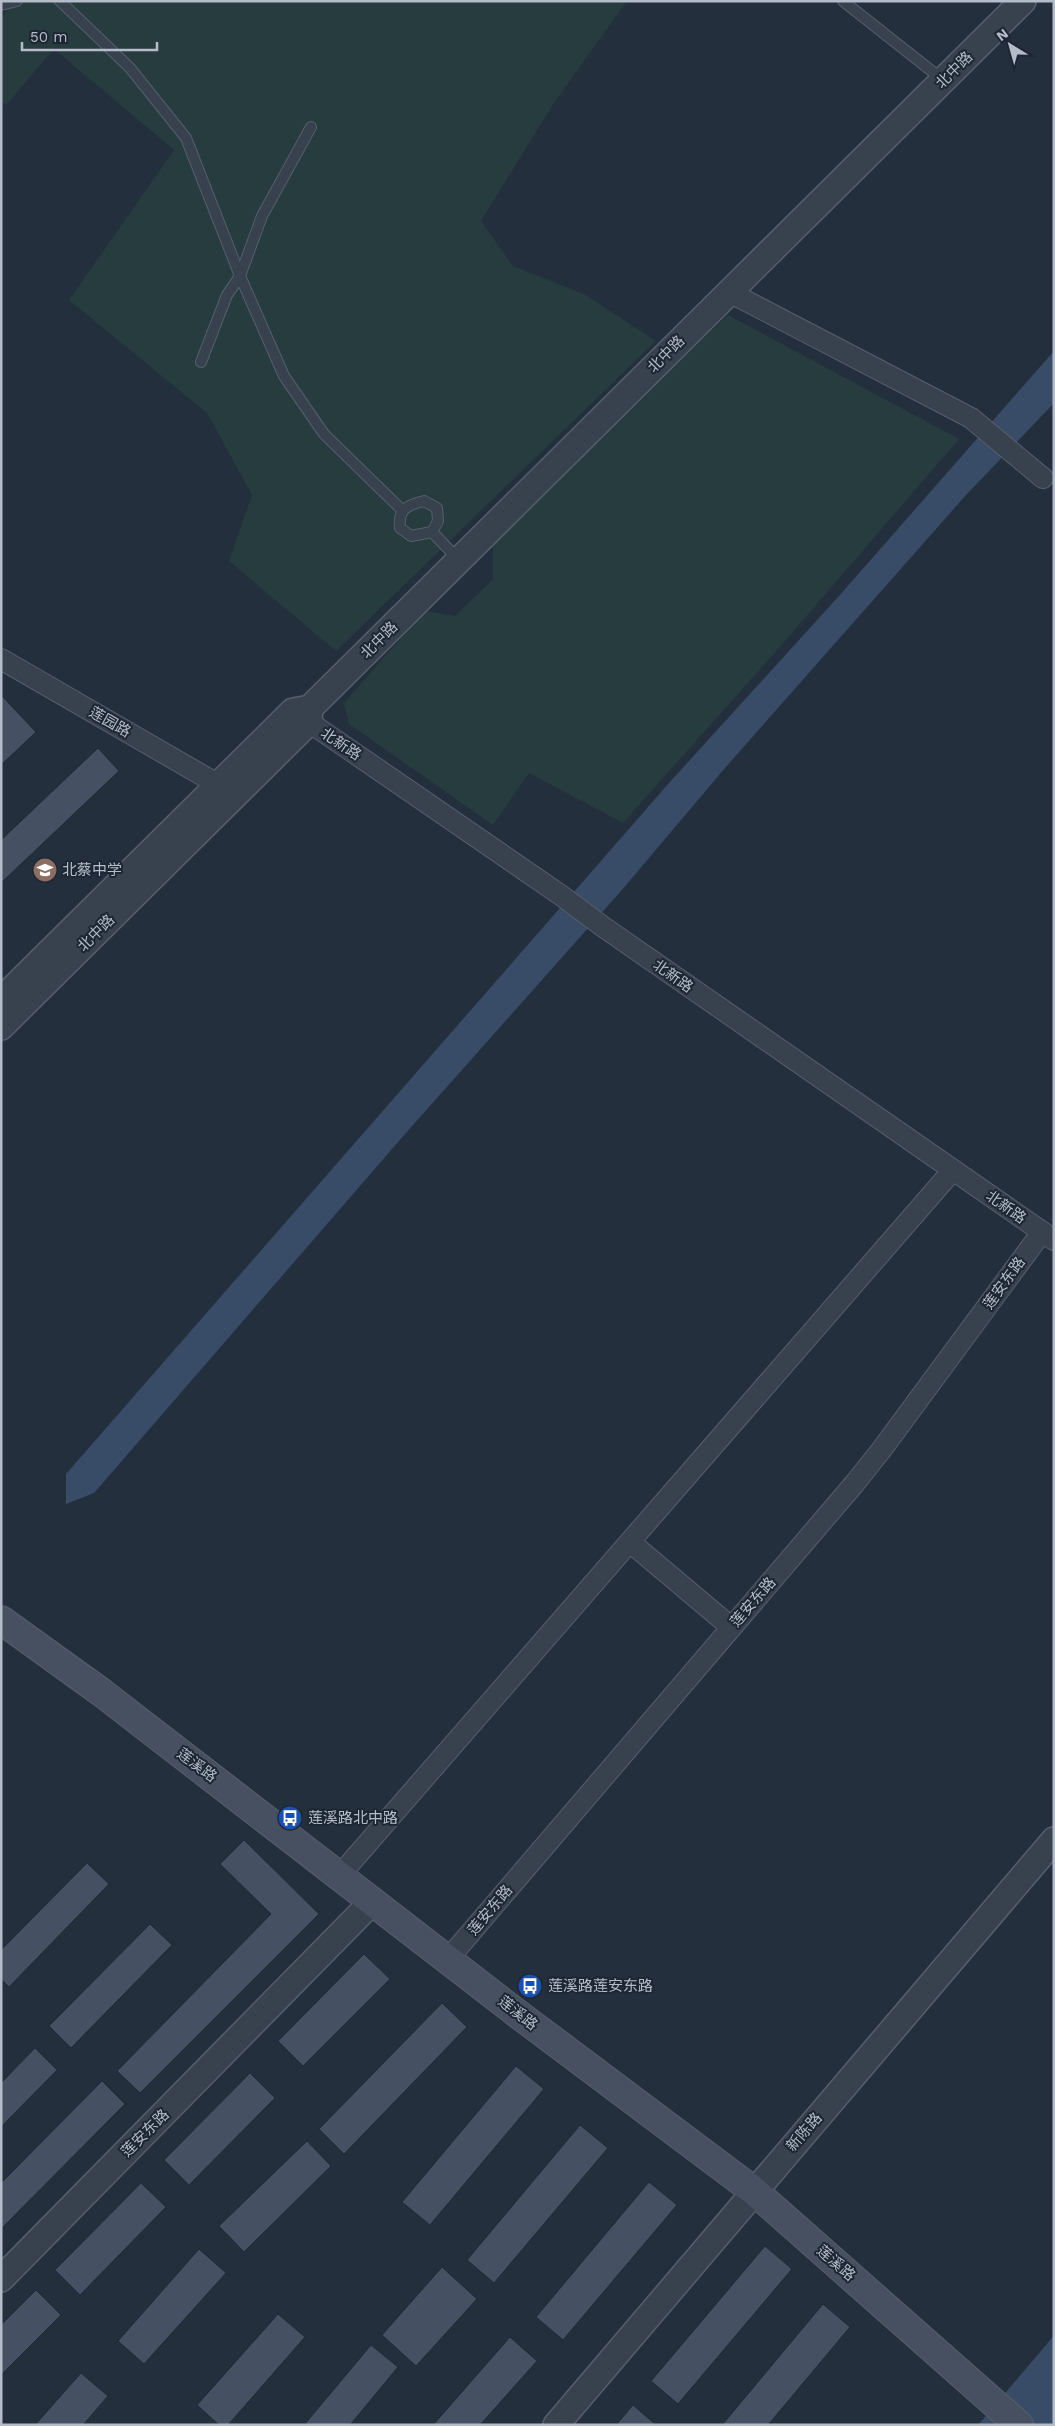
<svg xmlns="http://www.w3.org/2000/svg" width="1055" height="2426" font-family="'Work Sans','Noto Sans SC',sans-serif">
<rect width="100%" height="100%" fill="#242f3e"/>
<g fill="#263c3f">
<polygon points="14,1 627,1 552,106 481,221 513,266 584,294 656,341 336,651 229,561 252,495 207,413 69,300 174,150 54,49 6,105 1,101 1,18"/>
<polygon points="728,315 959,439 779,648 623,823 529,773 493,825 349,724 344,703 425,611 455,616 493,579 493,538"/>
</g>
<g fill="#394c67">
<polygon points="1054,351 1054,403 966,495 725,768 621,891 405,1134 94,1493 66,1504 66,1474 669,783 839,596"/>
<polygon points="1054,2336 1054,2425 978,2425 1052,2338"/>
</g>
<g fill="#455162" stroke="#1f2835">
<polygon points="1,695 36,732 1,765"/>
<polygon points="98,748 119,771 1,883 1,840"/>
<polygon points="244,1840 319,1914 140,2093 117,2071 271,1914 220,1864"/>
<polygon points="87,1863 109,1884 9,1987 1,1979 1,1950"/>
<polygon points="150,1924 172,1945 71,2048 49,2026"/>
<polygon points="364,1954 390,1979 303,2066 278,2041"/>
<polygon points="442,2003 467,2027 344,2154 319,2129"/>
<polygon points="35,2048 57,2070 1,2127 1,2083"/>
<polygon points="516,2066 544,2089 430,2225 402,2202"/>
<polygon points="250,2073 275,2098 189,2185 164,2160"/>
<polygon points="102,2081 125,2104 1,2229 1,2183"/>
<polygon points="580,2125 608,2148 494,2283 467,2260"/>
<polygon points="307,2141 331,2166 244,2252 219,2226"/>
<polygon points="649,2182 677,2205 563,2340 536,2317"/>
<polygon points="141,2183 166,2207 80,2295 55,2270"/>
<polygon points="765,2246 792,2269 678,2404 651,2381"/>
<polygon points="199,2249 226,2273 144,2364 118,2341"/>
<polygon points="442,2267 477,2299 416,2366 382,2335"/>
<polygon points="36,2290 61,2315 1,2375 1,2325"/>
<polygon points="823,2304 850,2327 768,2425 722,2425"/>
<polygon points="278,2314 305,2337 228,2425 219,2425 197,2405"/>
<polygon points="510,2337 537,2361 480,2425 433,2425"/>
<polygon points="371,2345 398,2367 350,2425 304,2425"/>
<polygon points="81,2373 108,2396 83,2425 35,2425"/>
<polygon points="633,2405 656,2425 616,2425"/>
</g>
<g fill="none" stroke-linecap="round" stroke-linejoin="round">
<defs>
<g id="service">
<polyline points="60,1 130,68 186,138 240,276 284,376 324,434 402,510"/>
<polyline points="843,1 943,80"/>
<polyline points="1,5 17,1"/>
<polyline points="201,362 227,295 240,276 262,216 311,127"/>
<path d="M424 501 437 508 438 521 432 532 411 536 400 528C398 509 407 505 424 501Z"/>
<polyline points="432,532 459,560"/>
</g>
<g id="minor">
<polyline points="729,292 971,418 1043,478"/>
<polyline points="1,659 219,785"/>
<polyline points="296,713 562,896 602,926 1054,1240"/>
<polyline points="630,1542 731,1627"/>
<polyline points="340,1875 953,1170"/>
<polyline points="449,1958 855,1483 882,1449 1042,1232"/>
</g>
<g id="tertiary">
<polyline points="1,1000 293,711 310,708 1023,1"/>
<polyline points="1,1027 309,722 310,708"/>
<polyline points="1,2279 373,1901"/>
<polyline points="556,2425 1054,1840"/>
</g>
<polyline id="secondary" points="1,1620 101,1692 514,2011 754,2191 1019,2425"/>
</defs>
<use href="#service" stroke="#565f6c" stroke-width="12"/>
<use href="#minor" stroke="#565f6c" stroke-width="22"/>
<use href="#tertiary" stroke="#565f6c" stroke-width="28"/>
<use href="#secondary" stroke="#565f6c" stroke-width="30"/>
<use href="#service" stroke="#38414e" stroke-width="10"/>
<use href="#minor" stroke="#38414e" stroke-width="20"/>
<use href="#tertiary" stroke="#38414e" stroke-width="25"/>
<use href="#secondary" stroke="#465061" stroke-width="28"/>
</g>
<defs>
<symbol id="school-disc" viewBox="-11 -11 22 22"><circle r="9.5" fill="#8d6e63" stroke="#1d2633"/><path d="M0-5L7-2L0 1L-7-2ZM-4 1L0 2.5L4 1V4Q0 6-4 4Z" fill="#fff"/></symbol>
<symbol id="bus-disc" viewBox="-11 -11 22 22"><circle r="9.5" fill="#1a4fb4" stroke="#1d2633"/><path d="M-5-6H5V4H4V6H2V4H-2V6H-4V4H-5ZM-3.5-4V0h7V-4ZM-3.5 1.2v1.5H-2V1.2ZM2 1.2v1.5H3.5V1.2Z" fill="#fff"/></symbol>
</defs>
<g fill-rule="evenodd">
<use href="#school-disc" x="31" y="856" width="28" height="28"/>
<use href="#bus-disc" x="276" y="1804" width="28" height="28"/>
<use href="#bus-disc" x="516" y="1972" width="28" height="28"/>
</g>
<g text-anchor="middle" stroke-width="4" stroke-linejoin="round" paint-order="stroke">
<g font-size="15" fill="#b4bcc9" stroke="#1d2633">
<text transform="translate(954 70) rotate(-45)" y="5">北中路</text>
<text transform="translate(666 354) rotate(-45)" y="5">北中路</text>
<text transform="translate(379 640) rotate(-45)" y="5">北中路</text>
<text transform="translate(110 722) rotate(30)" y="5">莲园路</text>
<text transform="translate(341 744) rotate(34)" y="5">北新路</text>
<text transform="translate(96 933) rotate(-45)" y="5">北中路</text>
<text transform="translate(673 976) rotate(35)" y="5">北新路</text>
<text transform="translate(1006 1207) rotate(35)" y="5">北新路</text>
<text transform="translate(1004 1283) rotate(-54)" y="5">莲安东路</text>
<text transform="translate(753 1602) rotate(-49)" y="5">莲安东路</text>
<text transform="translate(197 1765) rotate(37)" y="5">莲溪路</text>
<text transform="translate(490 1910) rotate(-50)" y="5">莲安东路</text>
<text transform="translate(518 2013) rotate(38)" y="5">莲溪路</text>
<text transform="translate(804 2132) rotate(-49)" y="5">新陈路</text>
<text transform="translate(145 2133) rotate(-45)" y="5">莲安东路</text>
<text transform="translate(836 2263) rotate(41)" y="5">莲溪路</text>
</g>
<g font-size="15" fill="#b4bcc9" stroke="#1d2633" text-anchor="start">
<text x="62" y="875">北蔡中学</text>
<text x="308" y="1823">莲溪路北中路</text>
<text x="548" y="1991">莲溪路莲安东路</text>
</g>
</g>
<rect width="1055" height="2426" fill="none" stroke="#b4bcc9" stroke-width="5"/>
<g transform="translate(1010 45) rotate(323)" stroke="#1d2633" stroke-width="4" paint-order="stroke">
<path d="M0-4L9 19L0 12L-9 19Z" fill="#b4bcc9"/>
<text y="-8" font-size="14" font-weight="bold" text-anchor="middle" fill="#b4bcc9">N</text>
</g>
<path d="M22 42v8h135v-8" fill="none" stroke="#b4bcc9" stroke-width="2.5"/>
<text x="30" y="42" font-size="15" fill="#b4bcc9" stroke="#1d2633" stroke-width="4" paint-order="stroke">50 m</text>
</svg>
